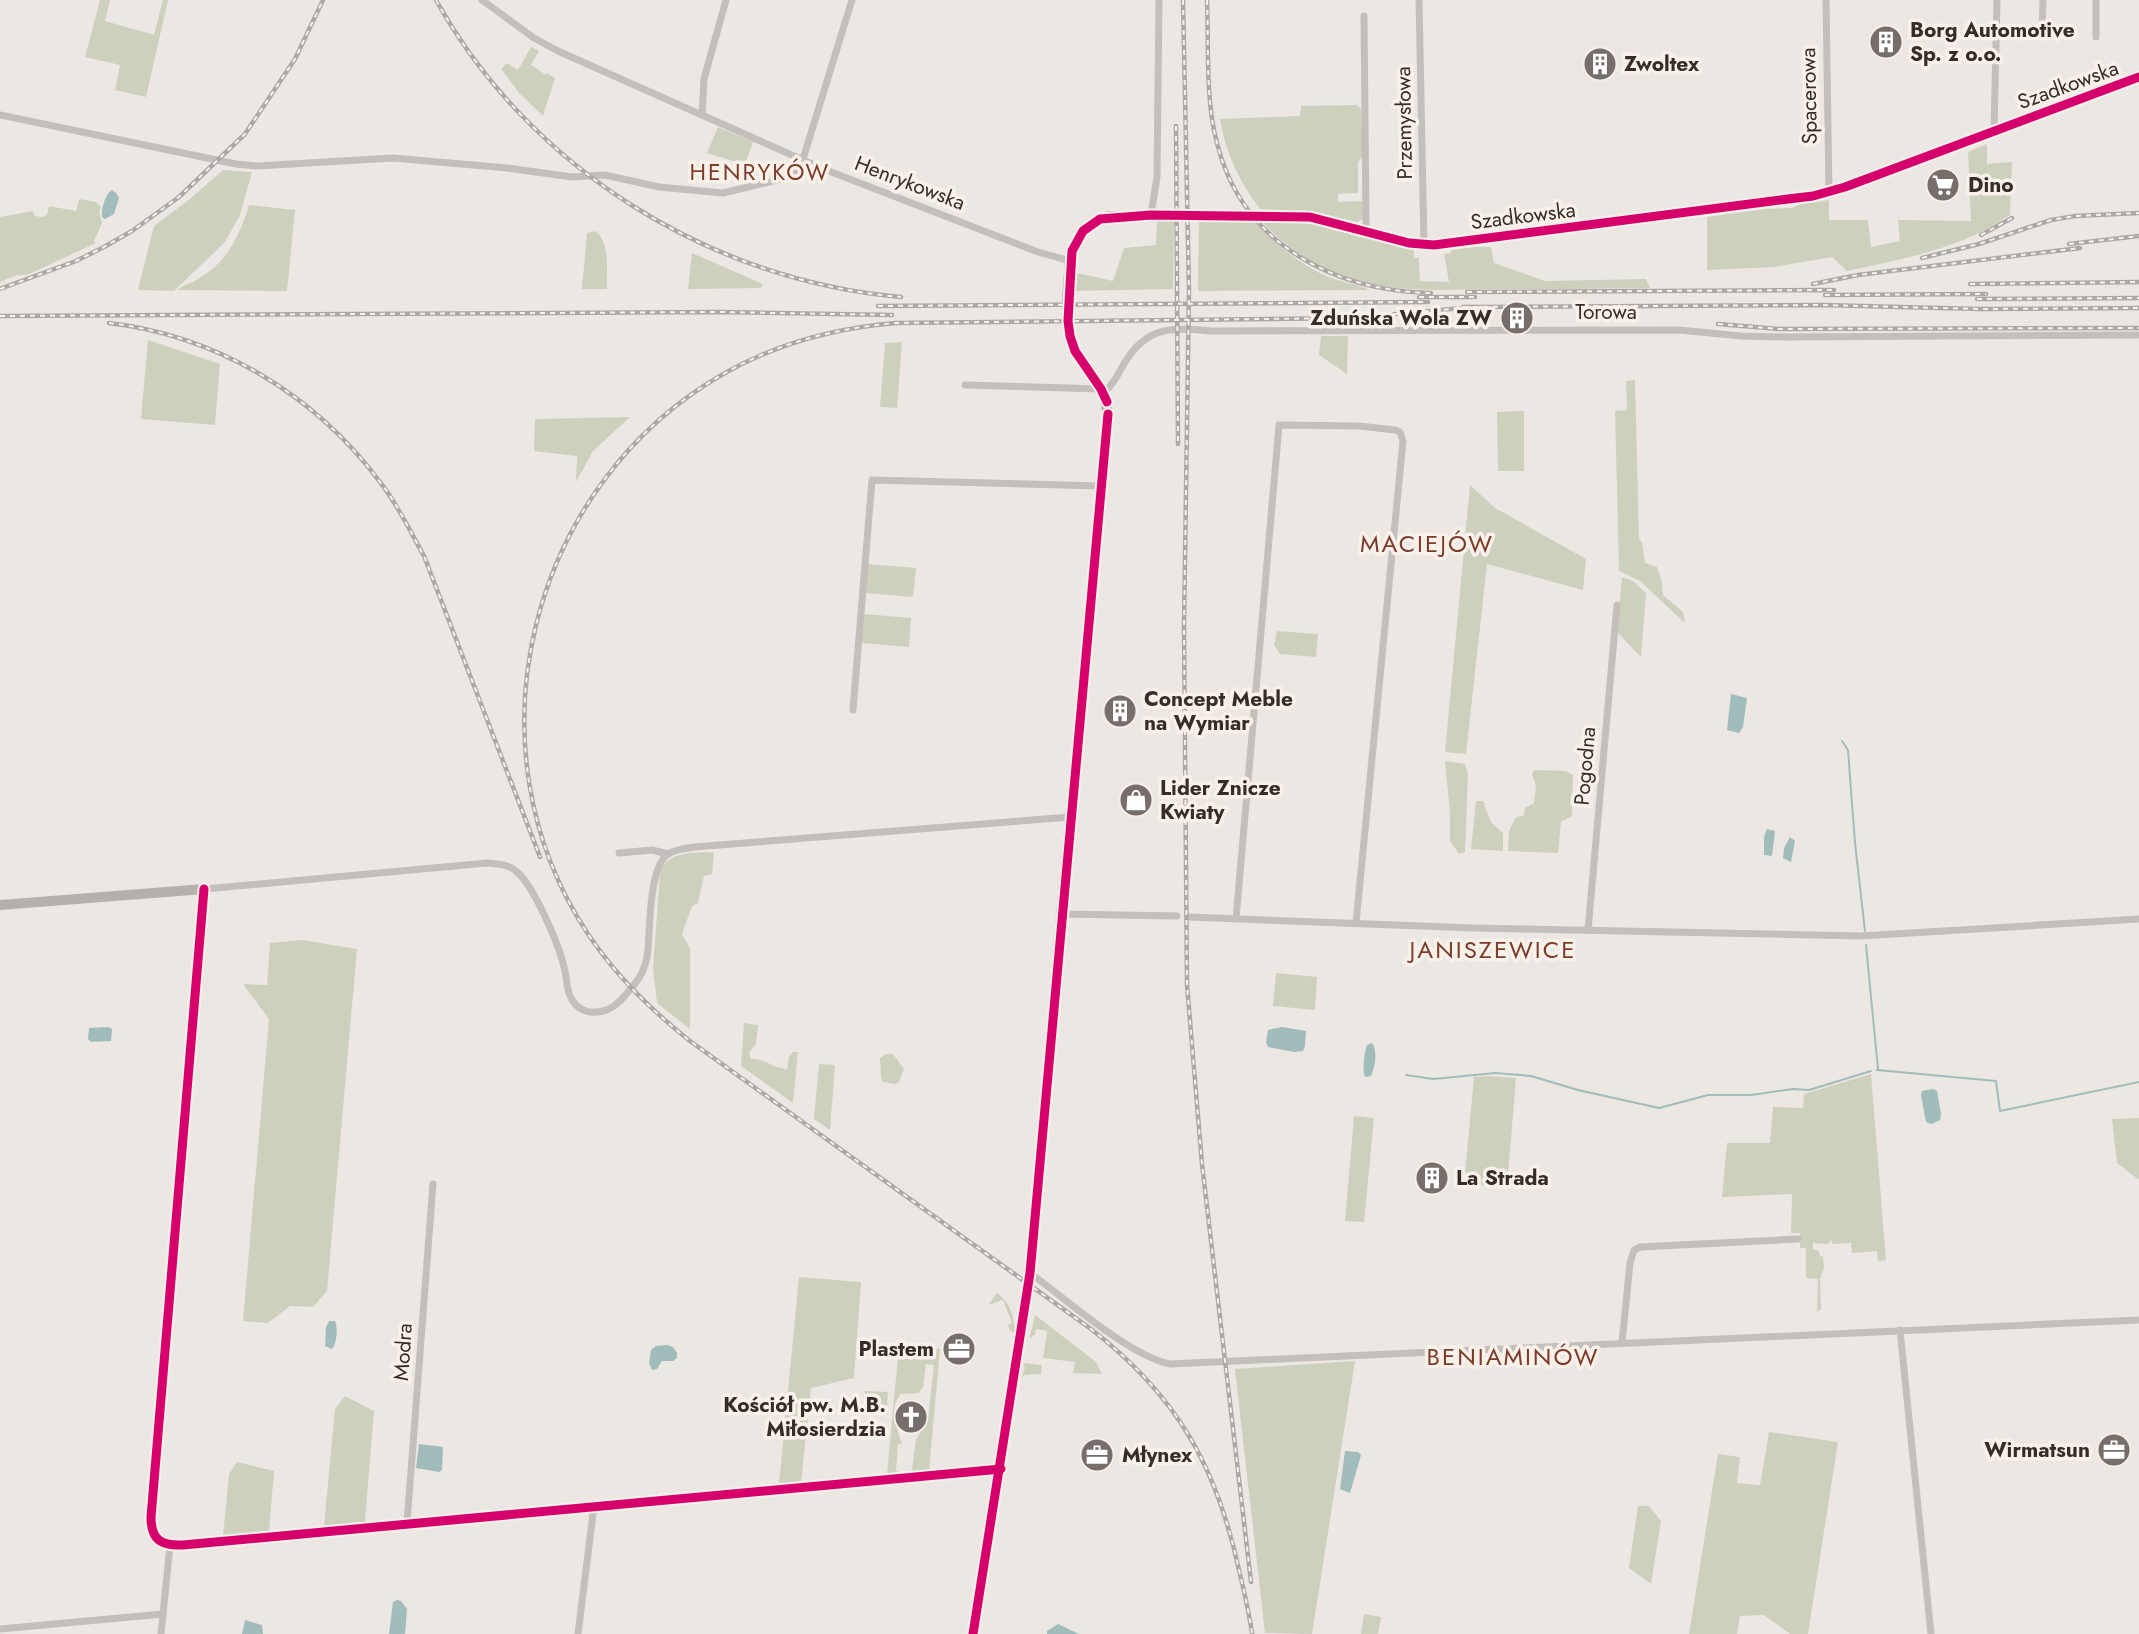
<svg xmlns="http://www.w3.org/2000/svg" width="2139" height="1634" font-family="Jost,sans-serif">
<rect width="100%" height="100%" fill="#ece7e2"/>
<g fill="#ced0be">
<polygon points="100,0 110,0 105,21 154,35 163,0 168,0 146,97 115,90 120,65 85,57"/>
<polygon points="531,47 539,51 531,65 546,75 547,73 555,78 543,116 520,94 501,69 507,63 518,70"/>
<path d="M1357 105 1361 109 1363 156 1358 162V193L1338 194V202L1362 201 1363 219 1357 222 1310 211 1260 209C1239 181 1226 154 1220 119L1300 116 1301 106Z"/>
<polygon points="718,127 753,142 746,161 739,163 707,153"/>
<path d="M1987 144V164L2012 162 2010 215C1960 249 1904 259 1847 271L1832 257 1774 267 1707 270V217L1766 209 1792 208 1801 204 1829 200V220H1868L1871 247 1900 241 1898 220 1971 221 1968 152Z"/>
<polygon points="223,170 252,172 240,215 225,242 174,291 138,290 154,226 190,199"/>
<polygon points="79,199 96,202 101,207 99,212 102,223 94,241 96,243 27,275 17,275 0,282 0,217 33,211 35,216 42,217 47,215 49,206 76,211"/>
<path d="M249 205 295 210 287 291 177 290C185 284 193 283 201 277 228 261 240 234 249 205Z"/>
<polygon points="1157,220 1174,220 1173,289 1072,291 1072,272 1113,281 1124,248 1156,245"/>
<path d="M1199 220 1254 221C1275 244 1299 264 1328 277 1341 282 1359 284 1369 290L1198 291Z"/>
<path d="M1261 221 1323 225 1414 250V258H1419L1420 281 1449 282 1444 254 1451 253V250L1476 247H1491L1494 263 1545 281 1646 279 1650 288C1598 289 1546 289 1494 289 1444 290 1393 293 1345 277 1312 266 1285 246 1261 221Z"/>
<path d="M596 231C611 246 606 270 607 289H582L587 233Z"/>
<polygon points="692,253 763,284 761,288 688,289"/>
<polygon points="1321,336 1348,336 1347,374 1319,355"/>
<polygon points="148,340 220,364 215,425 141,419"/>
<polygon points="902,342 897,408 880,407 885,343"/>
<polygon points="1635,380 1639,539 1642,542 1645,563 1657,567 1662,582 1663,595 1683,612 1685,623 1640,581 1619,571 1615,411 1627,410 1626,381"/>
<polygon points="1524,411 1524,471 1498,471 1497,412"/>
<polygon points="630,417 593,451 576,482 577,456 534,451 535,419"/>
<polygon points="1470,485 1495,508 1586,559 1583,590 1487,564 1466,754 1445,752"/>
<polygon points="868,564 916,568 913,597 866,593"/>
<polygon points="1622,577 1633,581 1646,593 1641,657 1617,632"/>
<polygon points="864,614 911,618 909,647 862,643"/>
<polygon points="1277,631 1318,634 1316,657 1280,654 1274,645"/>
<polygon points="1445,761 1465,764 1468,774 1465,852 1459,854 1450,841 1450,812"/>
<polygon points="1534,770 1566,771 1573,775 1572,816 1561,822 1558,853 1508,851 1509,831 1515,818 1524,815 1525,808 1534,803 1536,786 1532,774"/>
<polygon points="1476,801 1483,801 1491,822 1503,833 1503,851 1471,849"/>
<path d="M714 852 712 874 704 876 698 903 692 906 682 934 690 949V1029L657 1003 653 967 660 874C666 850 694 853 714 852Z"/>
<polygon points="302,940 357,949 327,1291 313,1307 290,1306 268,1323 243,1321 269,1019 243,984 267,985 270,943"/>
<polygon points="1276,973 1317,977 1315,1010 1273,1006"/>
<path d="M744 1023 758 1025 756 1044 749 1053 751 1059C765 1058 772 1068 787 1069L789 1057 793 1052H798L793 1103 741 1066Z"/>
<polygon points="886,1054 893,1054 904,1069 899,1082 895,1084 883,1082 881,1077 880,1058"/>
<polygon points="819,1064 835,1065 830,1130 814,1119"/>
<polygon points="1871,1074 1886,1260 1878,1261 1877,1251 1852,1253 1851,1243 1833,1244 1831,1240 1828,1244 1813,1243 1813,1249 1819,1251 1820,1257 1823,1256 1824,1268 1820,1279 1821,1309 1817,1312 1818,1279 1806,1278 1806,1248 1800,1248 1800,1233 1791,1233 1792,1194 1722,1197 1727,1143 1770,1143 1773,1107 1803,1108 1804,1094"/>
<polygon points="1490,1076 1516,1078 1507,1187 1464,1184 1474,1077"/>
<polygon points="1354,1116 1374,1118 1364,1222 1345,1221"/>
<polygon points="2139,1118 2139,1180 2117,1163 2112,1119"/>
<polygon points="799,1277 861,1282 854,1378 811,1388 801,1482 779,1484"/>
<path d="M997 1293C1009 1301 1016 1318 1014 1333L1010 1331 1008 1325 1012 1323 1003 1300 988 1305Z"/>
<polygon points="1035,1315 1096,1362 1102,1374 1073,1373 1075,1362 1043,1358 1047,1331 1036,1329 1035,1335 1033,1335 1032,1338 1030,1337"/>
<path d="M899 1346 940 1349 929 1471 907 1473 912 1470 916 1440 928 1419 934 1365 926 1364 923 1387 918 1393 901 1394C888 1407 897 1428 902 1444H898L896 1471 900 1472 887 1474Z"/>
<polygon points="1355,1361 1312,1634 1265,1633 1235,1369"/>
<polygon points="1023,1363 1042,1365 1041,1374 1024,1375 1021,1379 1025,1368"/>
<polygon points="865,1391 888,1392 887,1408 868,1407 868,1403 865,1402"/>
<polygon points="345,1396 374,1411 365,1522 324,1526 335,1409"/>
<polygon points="1769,1432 1838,1442 1808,1634 1790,1634 1764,1615 1740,1616 1737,1634 1689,1634 1718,1454 1740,1457 1737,1483 1760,1485"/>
<polygon points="237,1462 274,1471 269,1531 223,1536 229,1474"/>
<polygon points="1638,1506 1649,1506 1661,1521 1651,1584 1629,1568"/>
<polygon points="1364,1614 1381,1617 1378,1634 1361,1634"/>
</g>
<g fill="#a0bcbb">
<path d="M112 190 116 193 119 198 114 214 105 219 102 217C101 209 105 194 112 190Z"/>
<polygon points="1731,694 1747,698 1743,727 1739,733 1727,730"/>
<polygon points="1767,829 1775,831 1772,856 1764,855 1764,837"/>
<polygon points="1790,837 1795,841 1791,862 1783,858 1784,848"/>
<polygon points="108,1027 112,1029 111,1041 91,1042 88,1039 89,1028"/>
<polygon points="1282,1027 1306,1031 1305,1046 1303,1051 1294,1052 1268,1047 1266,1042 1268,1030"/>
<path d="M1372 1043C1378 1052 1375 1066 1371 1076L1365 1077C1362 1069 1364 1054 1367 1045Z"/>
<polygon points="1933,1089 1937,1091 1941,1114 1940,1120 1932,1124 1926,1122 1921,1095 1922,1091"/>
<path d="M329 1321H335C338 1328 337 1343 332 1349L325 1346 326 1327Z"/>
<polygon points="667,1345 673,1347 677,1353 677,1358 673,1361 662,1361 657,1369 652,1370 649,1363 651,1350 656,1346"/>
<polygon points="419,1444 443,1447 442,1470 439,1472 416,1468"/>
<polygon points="1345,1451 1358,1452 1361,1455 1350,1493 1340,1489"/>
<polygon points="397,1600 401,1601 407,1609 405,1634 389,1634 393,1602"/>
<polygon points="245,1620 262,1625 263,1634 242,1634"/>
<polygon points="1058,1624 1079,1634 1047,1634 1047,1631"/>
</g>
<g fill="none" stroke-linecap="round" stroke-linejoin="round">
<g stroke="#a0bcbb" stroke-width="2">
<polyline points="1842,741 1848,750 1855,843 1865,931"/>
<polyline points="1866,945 1878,1069"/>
<polyline points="1877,1070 1996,1081 2000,1111 2139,1082"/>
<polyline points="1406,1075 1433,1079 1495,1073 1531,1076 1578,1090 1659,1108 1708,1095 1751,1095 1793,1089 1809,1090 1871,1071"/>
</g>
<g stroke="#c5bfbb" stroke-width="7">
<polyline points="482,0 534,38 558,51 821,168 1038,252 1070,261"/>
<polyline points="1419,0 1424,245"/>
<polyline points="1826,0 1829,192"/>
<polyline points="2042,31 2043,0"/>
<polyline points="2096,37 2096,0"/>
<polyline points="0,115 236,164 257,166 393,158 507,168 572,177 605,175 659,187 723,193 785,178 802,168 806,161"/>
<polyline points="702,115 704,79 726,0"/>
<polyline points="1994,132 1997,0"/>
<polyline points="803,159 852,0"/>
<polyline points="1151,215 1157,177 1159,0"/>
<polyline points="1364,231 1366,224 1364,16"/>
<polyline points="965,385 1101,389"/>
<path d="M1103 393C1113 385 1119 373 1125 362 1148 325 1172 328 1211 331L1679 330 1741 336 1785 337 2139 335"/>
<polyline points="853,710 872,480 1101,486"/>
<polyline points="619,853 652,850 668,854"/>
<path d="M204 889 487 863C498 864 509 864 517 872 534 886 559 945 564 967 567 977 566 989 571 998 582 1018 606 1015 620 1001 635 985 646 973 648 950 650 928 649 867 668 854 676 849 686 848 694 847L1070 817"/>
<polyline points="1061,914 1177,916"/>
<polyline points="1189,917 1473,928 1861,936 2139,919"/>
<polyline points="1236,919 1279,425 1359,426 1395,430 1400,432 1403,441 1356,923"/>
<polyline points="1588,930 1617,605"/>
<path d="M1030 1273C1066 1299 1128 1355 1170 1364L2139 1320"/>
<polyline points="1900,1330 1931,1634"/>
<polyline points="1622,1343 1630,1263 1634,1250 1640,1247 1798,1239"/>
<polyline points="407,1523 433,1184"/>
<polyline points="0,1629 163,1614"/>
<polyline points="161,1634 170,1545"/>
<polyline points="578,1634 594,1506"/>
</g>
<g stroke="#b6b0ac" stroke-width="10">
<path d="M0 905 204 889 151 1517C151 1540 161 1546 183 1545L1001 1469"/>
<path d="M973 1634 1030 1273 1061 914 1108 418C1106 384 1083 373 1072 344 1063 320 1068 287 1070 261 1074 239 1087 222 1109 216L1310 217 1409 243 1434 245 1813 196 1845 187 2139 77"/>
</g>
<defs>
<g id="rail">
<path d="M436 0C529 168 711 281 901 297"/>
<polyline points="1183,0 1189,290 1184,627 1187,985 1202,1164 1251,1582"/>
<path d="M1207 0C1209 47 1205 98 1217 143 1242 244 1334 291 1431 293"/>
<polyline points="1176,126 1178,444"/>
<polyline points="1981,235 2012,218"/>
<polyline points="2069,244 2139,236"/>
<polyline points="1922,258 1979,244 2051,220 2075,216 2139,213"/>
<polyline points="1813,284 1858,275 2080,248"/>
<polyline points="1970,284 2139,282"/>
<polyline points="0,289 76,261 104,247 132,231 179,197 245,134 295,59 323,0"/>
<polyline points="1467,292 1834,290"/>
<polyline points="1825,295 1986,294"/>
<polyline points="1419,297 1475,297"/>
<polyline points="1977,299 2139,298"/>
<polyline points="878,306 1428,302"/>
<polyline points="1463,307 1822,305 1980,309 2139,308"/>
<polyline points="0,316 719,312 892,315"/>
<path d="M109 323C218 336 315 395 380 482 398 505 410 531 424 556L540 857"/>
<polyline points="1718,324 1779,329 2139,328"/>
<path d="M1252 1633C1249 1612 1244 1591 1239 1570 1216 1465 1177 1396 1091 1329L690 1041C651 1010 616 976 588 934 463 746 529 484 725 373 778 343 836 328 896 323L1353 318 1473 307"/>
</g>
</defs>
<use href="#rail" stroke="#ada8a5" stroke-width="4.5"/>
<use href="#rail" stroke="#f8f1ea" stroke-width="2" stroke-dasharray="5" stroke-linecap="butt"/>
<defs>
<g id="cycleway">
<polyline points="1107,402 1101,389 1075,351 1070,336 1068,321 1072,251 1083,231 1100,219 1151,215 1310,217 1409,243 1434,245 1788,199 1813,196 1845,187 2139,77"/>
<path d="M204 889 151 1517C151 1540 161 1546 183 1545L1001 1469"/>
<polyline points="973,1634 1030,1273 1108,414"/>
</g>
</defs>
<use href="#cycleway" stroke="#f8f1ea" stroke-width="13"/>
<use href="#cycleway" stroke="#d6006c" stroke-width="9"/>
</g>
<defs>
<symbol id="building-disc" viewBox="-11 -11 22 22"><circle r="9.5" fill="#766e6a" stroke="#f8f1ea"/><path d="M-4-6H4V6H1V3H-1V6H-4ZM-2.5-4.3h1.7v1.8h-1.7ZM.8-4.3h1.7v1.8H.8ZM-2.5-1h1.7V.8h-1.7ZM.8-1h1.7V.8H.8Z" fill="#fff"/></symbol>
<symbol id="supermarket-disc" viewBox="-11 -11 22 22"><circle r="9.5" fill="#766e6a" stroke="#f8f1ea"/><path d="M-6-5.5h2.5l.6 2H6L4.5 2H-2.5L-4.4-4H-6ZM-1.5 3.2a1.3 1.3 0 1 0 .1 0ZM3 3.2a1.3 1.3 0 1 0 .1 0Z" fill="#fff"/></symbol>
<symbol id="shop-disc" viewBox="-11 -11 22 22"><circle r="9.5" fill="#766e6a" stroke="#f8f1ea"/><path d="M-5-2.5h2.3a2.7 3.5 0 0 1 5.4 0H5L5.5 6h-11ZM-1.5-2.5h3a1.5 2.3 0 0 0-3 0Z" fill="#fff"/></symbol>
<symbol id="office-disc" viewBox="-11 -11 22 22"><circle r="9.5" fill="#766e6a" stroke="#f8f1ea"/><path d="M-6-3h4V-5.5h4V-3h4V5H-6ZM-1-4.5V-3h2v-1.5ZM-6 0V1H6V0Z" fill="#fff"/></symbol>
<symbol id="church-disc" viewBox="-11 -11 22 22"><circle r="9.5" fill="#766e6a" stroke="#f8f1ea"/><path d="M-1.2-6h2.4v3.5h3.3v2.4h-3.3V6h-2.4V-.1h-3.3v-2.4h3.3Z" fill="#fff"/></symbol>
</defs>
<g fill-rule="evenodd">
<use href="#building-disc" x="1867" y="23" width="38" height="38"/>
<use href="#building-disc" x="1581" y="45" width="38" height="38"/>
<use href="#supermarket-disc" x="1924" y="166" width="38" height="38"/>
<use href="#building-disc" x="1498" y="299" width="38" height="38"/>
<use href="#building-disc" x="1101" y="692" width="38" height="38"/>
<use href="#shop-disc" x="1117" y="781" width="38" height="38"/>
<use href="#building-disc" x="1413" y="1159" width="38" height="38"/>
<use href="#office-disc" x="940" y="1330" width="38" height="38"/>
<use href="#church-disc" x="892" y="1398" width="38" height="38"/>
<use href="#office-disc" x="2095" y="1431" width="38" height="38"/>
<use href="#office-disc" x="1078" y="1436" width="38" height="38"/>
</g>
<g text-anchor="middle" stroke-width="7" stroke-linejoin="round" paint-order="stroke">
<g font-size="21" font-weight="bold" fill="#362d2a" stroke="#f8f1ea" text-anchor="start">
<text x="1910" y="37">Borg Automotive<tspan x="1910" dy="24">Sp. z o.o.</tspan></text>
<text x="1624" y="71">Zwoltex</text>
<text x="1968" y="192">Dino</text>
<text x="1492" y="325" text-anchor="end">Zduńska Wola ZW</text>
<text x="1144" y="706">Concept Meble<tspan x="1144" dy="24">na Wymiar</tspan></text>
<text x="1160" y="795">Lider Znicze<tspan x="1160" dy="24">Kwiaty</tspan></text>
<text x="1456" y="1185">La Strada</text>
<text x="934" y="1356" text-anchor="end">Plastem</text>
<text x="886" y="1412" text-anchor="end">Kościół pw. M.B.<tspan x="886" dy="24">Miłosierdzia</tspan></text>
<text x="2090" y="1457" text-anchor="end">Wirmatsun</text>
<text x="1122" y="1462">Młynex</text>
</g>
<g font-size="21" fill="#362d2a" stroke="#f8f1ea">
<text transform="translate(2068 85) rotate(-20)" y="7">Szadkowska</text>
<text transform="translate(1809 96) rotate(-91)" y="7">Spacerowa</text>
<text transform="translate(1404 123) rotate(-91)" y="7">Przemysłowa</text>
<text transform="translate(910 183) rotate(21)" y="7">Henrykowska</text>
<text transform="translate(1523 216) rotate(-7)" y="7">Szadkowska</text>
<text x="1606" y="319">Torowa</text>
<text transform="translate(1585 766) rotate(-85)" y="7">Pogodna</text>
<text transform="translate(403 1352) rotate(-86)" y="7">Modra</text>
</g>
<g font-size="23" letter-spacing="2" fill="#7c3b2b" stroke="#f8f1ea">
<text x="760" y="180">HENRYKÓW</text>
</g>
<g font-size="24" letter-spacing="2" fill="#7c3b2b" stroke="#f8f1ea">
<text x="1427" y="552">MACIEJÓW</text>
<text x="1493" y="958">JANISZEWICE</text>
<text x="1513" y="1365">BENIAMINÓW</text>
</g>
</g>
</svg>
